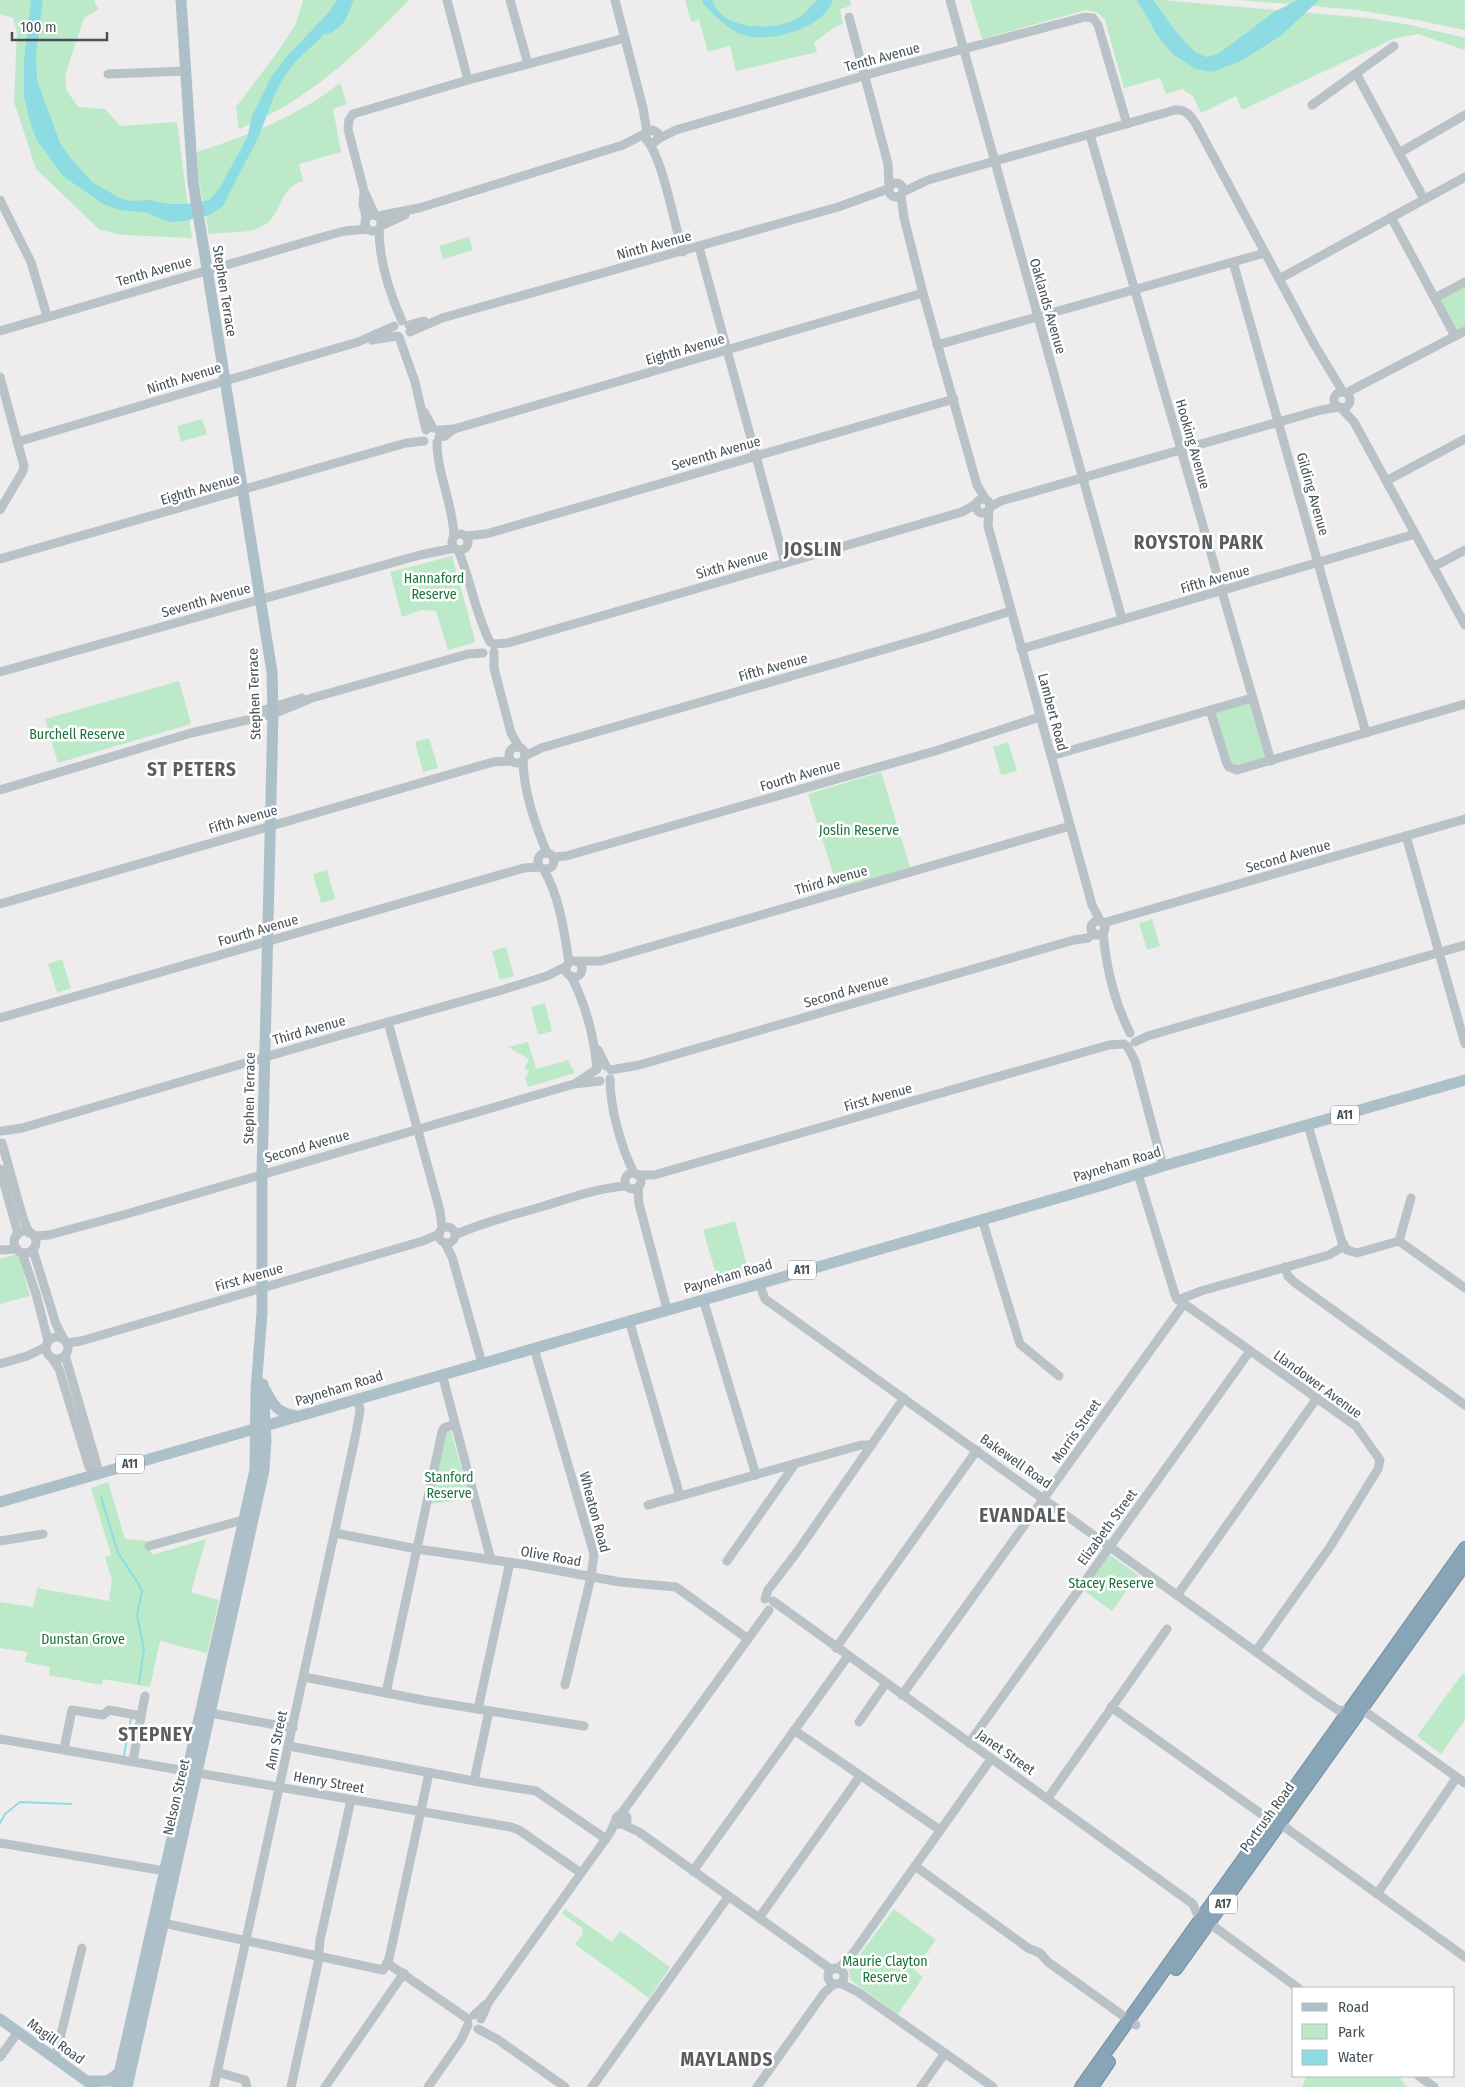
<svg xmlns="http://www.w3.org/2000/svg" width="1465" height="2087" font-family="'Fira Sans Condensed',sans-serif">
<rect width="100%" height="100%" fill="#eeecec"/>
<g fill="#bceac8">
<polygon points="0,0 95,0 95,4 99,9 84,18 65,75 67,91 78,107 105,109 120,126 177,122 192,238 123,235 100,230 36,169 14,102 17,32 13,18 0,14"/>
<path d="M303 0H409C372 38 335 75 290 103 274 113 256 121 239 129L236 107 279 50 296 24Z"/>
<path d="M685 0H850L851 6 840 9 843 24C832 27 824 36 814 42L817 52 736 71 730 46 708 52 699 20 691 22Z"/>
<polygon points="970,0 1162,0 1367,18 1411,25 1465,38 1465,50 1418,34 1395,38 1242,110 1236,96 1201,113 1193,96 1182,89 1166,94 1160,78 1124,88 1105,20 1098,13 1086,10 982,39"/>
<polygon points="1239,0 1465,0 1465,30 1417,20 1358,10"/>
<path d="M340 83 347 104 333 109 341 152 299 164 303 181C280 187 281 214 266 224 250 235 228 231 209 234L198 177 197 152C247 136 299 116 340 83Z"/>
<polygon points="469,237 473,250 443,259 439,246"/>
<polygon points="1465,282 1465,331 1455,336 1435,298"/>
<polygon points="202,419 207,434 181,442 177,426"/>
<polygon points="452,556 475,640 473,643 448,650 436,611 421,610 402,617 390,572"/>
<polygon points="179,681 191,724 58,763 45,719"/>
<polygon points="1252,698 1271,761 1233,769 1210,710"/>
<polygon points="429,738 438,768 423,772 415,742"/>
<polygon points="1008,742 1017,771 1001,775 993,747"/>
<polygon points="881,772 910,867 838,889 808,794"/>
<polygon points="327,870 335,899 321,903 313,874"/>
<polygon points="1152,919 1160,946 1147,950 1139,923"/>
<polygon points="506,947 514,976 500,980 492,951"/>
<polygon points="62,959 71,988 57,993 48,964"/>
<polygon points="545,1003 552,1031 538,1035 531,1007"/>
<polygon points="528,1042 536,1069 568,1060 575,1073 528,1087 525,1078 529,1071 524,1069 529,1059 508,1047"/>
<polygon points="735,1221 750,1276 719,1284 703,1230"/>
<polygon points="18,1254 30,1296 0,1304 0,1259"/>
<polygon points="450,1428 470,1499 430,1504 444,1433"/>
<polygon points="108,1482 125,1539 148,1541 152,1555 206,1539 191,1592 219,1600 207,1653 160,1641 150,1687 103,1679 102,1685 49,1675 50,1667 25,1662 27,1652 0,1648 0,1602 33,1607 37,1588 109,1601 112,1580 105,1557 111,1555 91,1488"/>
<polygon points="1109,1554 1138,1575 1112,1611 1083,1590"/>
<polygon points="1463,1673 1465,1675 1465,1720 1441,1754 1417,1736"/>
<polygon points="565,1909 612,1942 620,1931 670,1967 649,1998 575,1944 583,1934 582,1928 562,1914"/>
<polygon points="894,1909 936,1940 914,1970 923,1977 898,2014 851,1980 849,1969"/>
<polygon points="1307,2076 1399,2076 1406,2087 1302,2087"/>
</g>
<g fill="#8ddce3">
<polygon points="31,0 43,0 36,55 37,80 60,143 70,157 92,182 120,198 128,201 148,200 170,204 186,204 209,200 219,189 247,138 252,116 271,77 288,55 330,11 337,0 354,0 345,21 339,27 333,32 325,34 297,60 285,75 274,96 259,136 223,206 210,215 184,221 168,222 148,213 120,210 103,204 63,176 38,142 32,129 24,97 24,60"/>
<path d="M702 0H712C722 31 772 31 797 19 804 15 811 6 817 0H833C831 4 829 10 825 13 810 31 765 43 743 35 728 30 716 16 704 5Z"/>
<polygon points="1137,0 1153,0 1178,34 1196,53 1207,57 1218,54 1274,12 1298,0 1319,0 1282,35 1241,61 1212,72 1195,69 1174,55 1159,38"/>
</g>
<g fill="none" stroke-linecap="round" stroke-linejoin="round">
<g stroke="#8ddce3" stroke-width="2">
<polyline points="101,1497 118,1553 138,1583 142,1591 137,1615 144,1649 139,1683"/>
<polyline points="124,1755 131,1718"/>
<polyline points="0,1823 5,1814 20,1802 71,1804"/>
</g>
<defs>
<g id="highway">
<polyline points="1176,1969 1465,1564"/>
<polyline points="1081,2087 1465,1548"/>
<polyline points="1092,2087 1109,2062"/>
</g>
</defs>
<use href="#highway" stroke="#7290a3" stroke-width="14"/>
<g stroke="#b8c2c7" stroke-width="9">
<polyline points="447,0 468,80"/>
<polyline points="510,0 528,64"/>
<polyline points="615,0 643,108 647,132"/>
<polyline points="950,0 1122,619"/>
<polyline points="849,17 888,164 889,185"/>
<polyline points="108,74 186,71"/>
<polyline points="1357,75 1424,199"/>
<polyline points="1312,105 1394,46"/>
<polyline points="1090,135 1271,761"/>
<polyline points="658,139 676,130 884,70 1085,17 1093,18 1098,25 1127,124"/>
<path d="M650 143 655 142 659 137 658 133 653 130 647 132 646 139C663 158 674 224 683 252"/>
<polyline points="1399,153 1465,115"/>
<circle cx="896" cy="190" r="7"/>
<path d="M903 192 928 180 1175 110C1186 109 1190 115 1196 124L1314 344 1343 392"/>
<polyline points="364,193 363,204 366,217"/>
<polyline points="901,195 904,218 923,293 977,485 986,500"/>
<polyline points="0,200 31,262 47,316"/>
<circle cx="373" cy="223" r="8"/>
<polyline points="375,215 364,191 348,129 349,120 353,114 468,80 625,38"/>
<polyline points="378,216 419,208 623,145 646,133"/>
<polyline points="1391,217 1455,336"/>
<polyline points="381,226 405,215"/>
<path d="M379 229C379 260 389 292 402 321"/>
<polyline points="699,247 785,563"/>
<polyline points="1233,262 1366,733"/>
<polyline points="1279,279 1465,177"/>
<polyline points="1435,298 1465,282"/>
<polyline points="409,325 424,321"/>
<polyline points="0,331 333,234 345,231 368,229"/>
<polyline points="410,332 442,318 838,207 888,189"/>
<polyline points="399,337 415,382 426,430"/>
<polyline points="372,340 397,336"/>
<polyline points="937,345 1265,253"/>
<polyline points="0,377 24,466 23,471 0,510"/>
<circle cx="1342" cy="400" r="8"/>
<polyline points="1346,393 1465,331"/>
<polyline points="1340,407 1354,422 1465,625"/>
<polyline points="424,412 433,428"/>
<polyline points="438,430 454,429 923,293"/>
<polyline points="439,437 445,436 454,429"/>
<polyline points="17,442 358,342 394,326"/>
<path d="M437 442C437 474 453 504 454 536"/>
<polyline points="1386,481 1465,439"/>
<circle cx="983" cy="506" r="7"/>
<polyline points="990,507 1001,501 1321,410 1339,407"/>
<polyline points="989,509 988,526 1001,573 1092,905 1101,922"/>
<circle cx="460" cy="542" r="8"/>
<polyline points="465,536 486,534 954,399"/>
<path d="M458 550C471 580 475 613 490 642"/>
<polyline points="0,559 406,443 424,441"/>
<polyline points="1433,567 1465,550"/>
<polyline points="493,644 508,643 962,512 976,504"/>
<polyline points="1021,649 1415,534"/>
<polyline points="494,652 494,668 511,733 519,747"/>
<polyline points="0,672 420,555 455,548"/>
<polyline points="1210,710 1227,764 1229,767 1237,770 1465,704"/>
<polyline points="255,713 302,698"/>
<circle cx="517" cy="755" r="8"/>
<polyline points="525,756 541,748 927,637 1011,611"/>
<polyline points="1051,756 1252,698"/>
<path d="M523 761C524 793 535 824 547 853"/>
<polyline points="0,790 191,733 273,714 312,698 468,654 483,653"/>
<polyline points="1406,836 1465,1044"/>
<circle cx="546" cy="861" r="8"/>
<polyline points="553,857 566,856 935,751 1040,717"/>
<path d="M544 870C560 898 564 931 569 962"/>
<polyline points="0,904 493,762 510,761"/>
<circle cx="1098" cy="928" r="7"/>
<polyline points="1103,923 1465,819"/>
<path d="M1103 932C1106 966 1115 1003 1130 1033"/>
<circle cx="574" cy="969" r="8"/>
<polyline points="578,961 601,961 1070,826"/>
<path d="M571 976C586 1005 594 1036 597 1069"/>
<polyline points="0,1018 524,868 540,867"/>
<polyline points="388,1022 440,1211 442,1228"/>
<polyline points="1135,1042 1148,1036 1189,1024 1465,945"/>
<polyline points="1127,1046 1135,1061 1163,1166"/>
<polyline points="598,1050 606,1066"/>
<polyline points="611,1070 639,1065 1074,940 1088,938 1094,933"/>
<path d="M610 1079C610 1108 621 1147 634 1173"/>
<polyline points="576,1083 597,1069"/>
<polyline points="1308,1125 1342,1242 1347,1250 1357,1253 1399,1241 1465,1288"/>
<polyline points="2,1131 22,1128 324,1040 502,990 547,976 567,966"/>
<polyline points="2,1143 23,1218 29,1233"/>
<polyline points="0,1169 17,1230 17,1235"/>
<circle cx="633" cy="1181" r="8"/>
<polyline points="1138,1174 1176,1298 1349,1421 1356,1426 1380,1460 1378,1469 1330,1547 1256,1651"/>
<polyline points="638,1175 654,1175 1109,1045 1124,1044"/>
<polyline points="638,1187 639,1204 667,1309"/>
<polyline points="982,1219 1020,1344 1059,1376"/>
<circle cx="447" cy="1235" r="8"/>
<circle cx="25" cy="1242" r="11"/>
<path d="M455 1235C483 1222 514 1215 544 1206 570 1198 598 1188 626 1186"/>
<polyline points="34,1236 49,1235 123,1215 574,1084 600,1081"/>
<polyline points="1399,1241 1411,1198"/>
<polyline points="445,1243 452,1257 482,1363"/>
<polyline points="0,1250 17,1249"/>
<polyline points="33,1250 56,1324 64,1340"/>
<polyline points="22,1253 36,1294 48,1341"/>
<polyline points="1285,1267 1288,1276 1294,1282 1465,1405"/>
<polyline points="759,1283 765,1299 1316,1695 1338,1710 1349,1711"/>
<polyline points="703,1299 756,1475"/>
<polyline points="1178,1300 1201,1291 1329,1255 1344,1246"/>
<polyline points="629,1320 680,1496"/>
<circle cx="57" cy="1348" r="11"/>
<path d="M67 1343 81 1341C195 1307 309 1274 423 1241L439 1234"/>
<polyline points="534,1348 594,1554 591,1577 565,1685"/>
<polyline points="65,1355 97,1465 97,1474"/>
<polyline points="52,1358 59,1369 89,1467 97,1474"/>
<polyline points="0,1364 27,1356 46,1347"/>
<polyline points="442,1374 491,1560"/>
<polyline points="648,1505 861,1445 872,1445"/>
<polyline points="335,1533 417,1549 528,1565 620,1582 676,1587 748,1639"/>
<polyline points="0,1541 43,1534"/>
<polyline points="149,1546 243,1520"/>
<polyline points="727,1561 795,1464"/>
<polyline points="1178,1594 1317,1398"/>
<polyline points="765,1599 768,1590 797,1552 904,1398"/>
<polyline points="773,1601 1193,1904 1200,1921"/>
<polyline points="836,1648 977,1450"/>
<polyline points="304,1677 428,1701 584,1726"/>
<polyline points="386,1693 442,1432 444,1428 454,1424"/>
<polyline points="902,1695 1183,1305"/>
<polyline points="1111,1707 1274,1823"/>
<polyline points="478,1709 510,1562"/>
<polyline points="1363,1710 1465,1783"/>
<polyline points="210,1713 293,1728"/>
<polyline points="859,1722 886,1683"/>
<polyline points="794,1730 940,1830"/>
<polyline points="0,1739 511,1827 519,1830 581,1873"/>
<polyline points="969,1743 1250,1351"/>
<polyline points="289,1746 479,1782 536,1791 606,1839"/>
<polyline points="64,1749 72,1710 103,1715 109,1710 141,1716 145,1696"/>
<polyline points="133,1761 141,1716"/>
<polyline points="474,1781 489,1711"/>
<polyline points="1048,1798 1167,1629"/>
<polyline points="621,1814 769,1610"/>
<polyline points="1275,1820 1465,1957"/>
<polyline points="624,1825 627,1821 627,1817 623,1814 619,1815 616,1818 618,1824 624,1825 639,1832 832,1970"/>
<polyline points="0,1843 165,1871"/>
<polyline points="915,1866 1028,1948 1040,1953 1048,1962 1136,2025"/>
<polyline points="693,1871 848,1656"/>
<polyline points="1377,1894 1457,1777"/>
<polyline points="759,1918 860,1776"/>
<polyline points="163,1923 383,1970 389,1959 429,1773"/>
<polyline points="1209,1923 1298,1988"/>
<polyline points="387,1963 468,2019"/>
<circle cx="836" cy="1976" r="8"/>
<polyline points="838,1969 851,1956 991,1759"/>
<polyline points="840,1983 858,1992 993,2087"/>
<polyline points="474,2015 485,2005"/>
<polyline points="481,2019 488,2003 610,1833 616,1820"/>
<polyline points="478,2029 497,2039 565,2087"/>
<polyline points="0,2057 18,2032"/>
<polyline points="55,2059 82,1948"/>
<polyline points="217,2072 245,2080 247,2087"/>
<polyline points="1419,2076 1434,2087"/>
<polyline points="214,2087 355,1438 360,1411 358,1398"/>
<polyline points="291,2087 318,1963 320,1940 351,1800"/>
<polyline points="325,2087 404,1973"/>
<polyline points="428,2087 461,2040 468,2025"/>
<polyline points="592,2087 728,1897"/>
<polyline points="757,2087 824,1993 834,1984"/>
<polyline points="921,2087 945,2053"/>
</g>
<g stroke="#adbfc9" stroke-width="11">
<path d="M266 1391C273 1406 279 1413 296 1416"/>
<polyline points="0,1502 1103,1185 1163,1166 1465,1080"/>
<polyline points="0,2019 95,2087"/>
<polyline points="87,2081 108,2081 120,2072"/>
<polyline points="116,2087 255,1470 256,1390 262,1312 262,1173 273,714 272,672 193,182 181,0"/>
<polyline points="127,2087 264,1470 266,1440 263,1384"/>
</g>
<use href="#highway" stroke="#87a5b7" stroke-width="12"/>
</g>
<g text-anchor="middle" stroke-width="5" stroke-linejoin="round" paint-order="stroke">
<g fill="#fff" stroke="#7e8589" stroke-width="1">
<rect x="1331" y="1105.5" width="28" height="19" rx="4"/>
<rect x="788" y="1260.5" width="28" height="19" rx="4"/>
<rect x="116" y="1454.5" width="28" height="19" rx="4"/>
<rect x="1209" y="1894.5" width="28" height="19" rx="4"/>
</g>
<g font-size="12" font-weight="bold" fill="#465157">
<text x="1345" y="1119">A11</text>
<text x="802" y="1274">A11</text>
<text x="130" y="1468">A11</text>
<text x="1223" y="1908">A17</text>
</g>
<g font-size="14" fill="#465157" stroke="#fff">
<text transform="translate(882 57) rotate(-15)" y="5">Tenth Avenue</text>
<text transform="translate(654 245) rotate(-15)" y="5">Ninth Avenue</text>
<text transform="translate(154 271) rotate(-16)" y="5">Tenth Avenue</text>
<text transform="translate(225 291) rotate(81)" y="5">Stephen Terrace</text>
<text transform="translate(1048 306) rotate(74)" y="5">Oaklands Avenue</text>
<text transform="translate(685 349) rotate(-16)" y="5">Eighth Avenue</text>
<text transform="translate(184 378) rotate(-17)" y="5">Ninth Avenue</text>
<text transform="translate(1193 444) rotate(74)" y="5">Hooking Avenue</text>
<text transform="translate(716 453) rotate(-16)" y="5">Seventh Avenue</text>
<text transform="translate(200 489) rotate(-16)" y="5">Eighth Avenue</text>
<text transform="translate(1313 494) rotate(74)" y="5">Gilding Avenue</text>
<text transform="translate(732 564) rotate(-16)" y="5">Sixth Avenue</text>
<text transform="translate(1215 579) rotate(-16)" y="5">Fifth Avenue</text>
<text transform="translate(206 600) rotate(-16)" y="5">Seventh Avenue</text>
<text transform="translate(773 667) rotate(-16)" y="5">Fifth Avenue</text>
<text transform="translate(254 694) rotate(-92)" y="5">Stephen Terrace</text>
<text transform="translate(1053 712) rotate(75)" y="5">Lambert Road</text>
<text transform="translate(800 775) rotate(-16)" y="5">Fourth Avenue</text>
<text transform="translate(243 819) rotate(-16)" y="5">Fifth Avenue</text>
<text transform="translate(1288 856) rotate(-16)" y="5">Second Avenue</text>
<text transform="translate(831 880) rotate(-16)" y="5">Third Avenue</text>
<text transform="translate(258 930) rotate(-16)" y="5">Fourth Avenue</text>
<text transform="translate(846 991) rotate(-16)" y="5">Second Avenue</text>
<text transform="translate(309 1030) rotate(-16)" y="5">Third Avenue</text>
<text transform="translate(878 1097) rotate(-16)" y="5">First Avenue</text>
<text transform="translate(249 1098) rotate(-89)" y="5">Stephen Terrace</text>
<text transform="translate(307 1146) rotate(-16)" y="5">Second Avenue</text>
<text transform="translate(1117 1164) rotate(-17)" y="5">Payneham Road</text>
<text transform="translate(728 1276) rotate(-16)" y="5">Payneham Road</text>
<text transform="translate(249 1277) rotate(-16)" y="5">First Avenue</text>
<text transform="translate(1318 1384) rotate(36)" y="5">Llandower Avenue</text>
<text transform="translate(339 1388) rotate(-17)" y="5">Payneham Road</text>
<text transform="translate(1076 1431) rotate(-55)" y="5">Morris Street</text>
<text transform="translate(1016 1461) rotate(35)" y="5">Bakewell Road</text>
<text transform="translate(595 1512) rotate(75)" y="5">Wheaton Road</text>
<text transform="translate(1107 1527) rotate(-54)" y="5">Elizabeth Street</text>
<text transform="translate(551 1556) rotate(10)" y="5">Olive Road</text>
<text transform="translate(276 1740) rotate(-78)" y="5">Ann Street</text>
<text transform="translate(1006 1752) rotate(35)" y="5">Janet Street</text>
<text transform="translate(329 1782) rotate(10)" y="5">Henry Street</text>
<text transform="translate(176 1797) rotate(-77)" y="5">Nelson Street</text>
<text transform="translate(1267 1817) rotate(-54)" y="5">Portrush Road</text>
<text transform="translate(56 2041) rotate(36)" y="5">Magill Road</text>
</g>
<g font-size="14" fill="#1e723d" stroke="#fff">
<text x="434" y="583">Hannaford<tspan x="434" dy="16">Reserve</tspan></text>
<text x="77" y="739">Burchell Reserve</text>
<text x="859" y="835">Joslin Reserve</text>
<text x="449" y="1482">Stanford<tspan x="449" dy="16">Reserve</tspan></text>
<text x="1111" y="1588">Stacey Reserve</text>
<text x="83" y="1644">Dunstan Grove</text>
<text x="885" y="1966">Maurie Clayton<tspan x="885" dy="16">Reserve</tspan></text>
</g>
<g font-size="19" font-weight="bold" letter-spacing="1" fill="#595d60" stroke="#fff">
<text x="1199" y="549">ROYSTON PARK</text>
<text x="813" y="556">JOSLIN</text>
<text x="192" y="776">ST PETERS</text>
<text x="1023" y="1522">EVANDALE</text>
<text x="156" y="1741">STEPNEY</text>
<text x="727" y="2066">MAYLANDS</text>
</g>
</g>
<rect x="1292" y="1987" width="162" height="90" fill="#ffffff" stroke="#b5b9bc"/>
<rect x="1302" y="2003" width="25" height="8" fill="#adbfc9" stroke="#b5b9bc"/>
<text x="1338" y="2012" font-size="15" fill="#465157">Road</text>
<rect x="1302" y="2024" width="25" height="15" fill="#bceac8" stroke="#b5b9bc"/>
<text x="1338" y="2037" font-size="15" fill="#465157">Park</text>
<rect x="1302" y="2050" width="25" height="15" fill="#8ddce3" stroke="#b5b9bc"/>
<text x="1338" y="2062" font-size="15" fill="#465157">Water</text>
<path d="M12 32v8h95v-8" fill="none" stroke="#465157" stroke-width="2.5"/>
<text x="20" y="32" font-size="15" fill="#465157" stroke="#ffffff" stroke-width="4" paint-order="stroke">100 m</text>
</svg>
